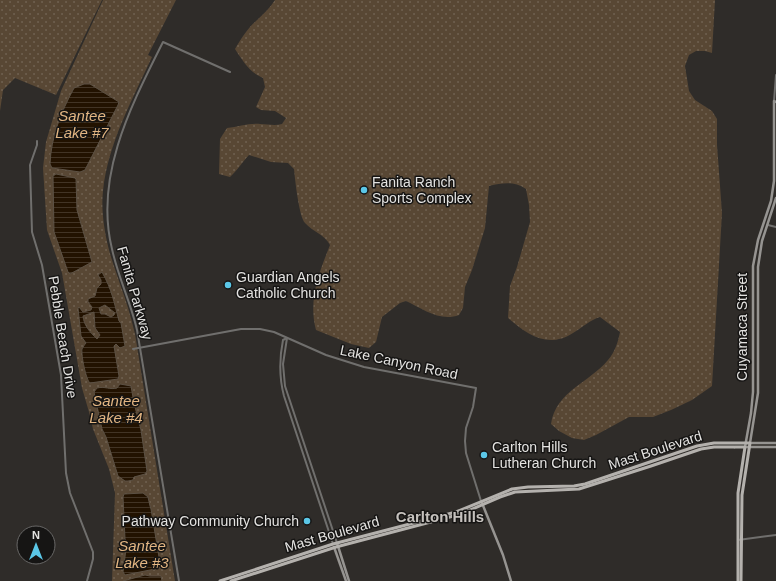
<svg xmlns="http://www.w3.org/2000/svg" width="776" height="581" font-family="Arial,sans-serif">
<defs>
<pattern id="grass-dots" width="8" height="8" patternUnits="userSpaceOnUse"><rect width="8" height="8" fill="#584734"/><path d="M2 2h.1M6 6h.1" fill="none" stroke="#706151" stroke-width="1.8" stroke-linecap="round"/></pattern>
<pattern id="water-rules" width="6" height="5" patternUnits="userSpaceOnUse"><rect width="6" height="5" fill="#221200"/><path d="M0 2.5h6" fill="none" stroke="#423425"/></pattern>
</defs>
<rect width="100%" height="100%" fill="#2f2c29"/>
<g fill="url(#grass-dots)">
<polygon points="0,0 102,0 56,95 15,78 3,90 0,111"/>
<path d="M103 0H176L148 55 152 57C132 100 108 144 103 191 101 209 104 229 108 246 111 259 116 271 120 284 126 300 131 317 135 334L175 581H112L115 493 109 469 93 429 89 412 82 388 62 273 47 230 43 168 46 142 61 91Z"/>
<path d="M275 0H715L712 53 705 51H696L689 55 685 66 689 91 695 100 712 111 717 119V145L722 213 712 386 692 400 671 410 653 417H629L596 435 584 440 572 438 559 431 551 424C556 391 589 383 608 360 615 352 618 342 620 332L600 317C590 320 583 327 573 333 548 349 528 335 508 318L510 286 517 267 530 222 529 205 526 189C514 181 503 183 489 186L485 228 472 270 465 287 463 308 459 315C440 322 423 309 406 301L400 303 382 317 376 342 369 348 351 344 316 330C308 300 319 273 330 245 324 234 313 232 305 223 299 217 295 179 294 169L288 163 271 162 249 155C242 162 238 170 230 177L219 174 220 139 227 128C238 127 249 123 260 124 268 124 274 126 282 124L286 118 275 111 261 110 256 107 265 87 263 78C249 72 243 61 235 49 241 39 247 29 256 21 263 14 270 8 275 0Z"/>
</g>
<g fill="url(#water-rules)" stroke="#5c5144" fill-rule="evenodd">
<path d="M84 84H90L119 102 118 105 85 170 80 172 52 168 50 164C51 137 61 112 74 88Z"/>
<polygon points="56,174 75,178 76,179 77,210 92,262 70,274 68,272 54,232 53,176"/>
<path d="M102 272C112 290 114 302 119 321L121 323 125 346 120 348 116 344 114 346 119 376 118 379 90 383C86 380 81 355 82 349 83 347 85 344 86 343L81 336 78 308 79 307 83 312 91 310 92 307 88 302V299L95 296 97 288 101 284V280L98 275ZM105 305 115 313 114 315 111 317 105 314H101L99 308ZM94 312 95 328 100 335 97 339C90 332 84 326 83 316Z"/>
<path d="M120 384 131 386 134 403 141 430 147 471 145 474 134 477 133 480 128 481H125L118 476 106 437 102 429 94 392 97 388C105 386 110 390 117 388Z"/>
<polygon points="143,493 148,497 150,506 151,509 160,563 160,567 155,569 125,575 123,572 126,549 128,547 128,544 125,539 123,497 124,494"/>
<polygon points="145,575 150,576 161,576 162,581 123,581"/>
</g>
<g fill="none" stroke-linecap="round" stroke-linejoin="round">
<g stroke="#706f6d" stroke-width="2">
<polyline points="774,101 776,75"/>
<polyline points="37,141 37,145 30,165 32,232 42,265 61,375 66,473 70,493 93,552 93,559 87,581"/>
<polyline points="768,225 776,227"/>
<path d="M287 338 283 340C279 360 279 377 284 396L333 544"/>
<polyline points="287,338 283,364 285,386 337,543"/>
<polyline points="133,349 241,329 260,329 274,332 326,355 364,367 476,388 473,407 466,428 465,441 466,453 481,501"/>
<polyline points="738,540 776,535"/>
<path d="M179 581 137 330C131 303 118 277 112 249 94 176 131 106 163 42L230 72"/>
</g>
<g stroke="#969491" stroke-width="2.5">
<polyline points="776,102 774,101 774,181 771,201 758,240 753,266 753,392 751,413 745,447 776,447"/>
<polyline points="776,198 762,241 758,267 758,393 750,443 776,443"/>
<polyline points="482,503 503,555 511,581"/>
<polyline points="337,543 349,581"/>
<polyline points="334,547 346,581"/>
</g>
<g stroke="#b4b1ad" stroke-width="3">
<polyline points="735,447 745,447 738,493 738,581"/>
<polyline points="220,581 333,544 456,512 512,489 528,487 574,486 585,484 697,446 714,443 750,443 742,495 741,581"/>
<polyline points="231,581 336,547 461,514 500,497 515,492 579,489 651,466 701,449 714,447 734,447"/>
</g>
</g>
<g fill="#5bc7e7" stroke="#161514" stroke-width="1.5">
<circle cx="364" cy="190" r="4"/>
<circle cx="228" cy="285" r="4"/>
<circle cx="484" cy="455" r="4"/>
<circle cx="307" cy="521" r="4"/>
</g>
<g text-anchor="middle" stroke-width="3" stroke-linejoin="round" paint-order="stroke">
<g font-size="14" fill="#e4e3e1" stroke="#161514" text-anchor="start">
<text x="372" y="187">Fanita Ranch<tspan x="372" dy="16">Sports Complex</tspan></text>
<text x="236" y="282">Guardian Angels<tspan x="236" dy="16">Catholic Church</tspan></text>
<text x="492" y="452">Carlton Hills<tspan x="492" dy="16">Lutheran Church</tspan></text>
<text x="299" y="526" text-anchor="end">Pathway Community Church</text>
</g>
<g font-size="14" fill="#e4e3e1" stroke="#161514">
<text transform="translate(135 293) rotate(74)" y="5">Fanita Parkway</text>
<text transform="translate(742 327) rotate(-90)" y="5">Cuyamaca Street</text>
<text transform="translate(63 337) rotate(81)" y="5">Pebble Beach Drive</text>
<text transform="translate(399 362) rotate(12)" y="5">Lake Canyon Road</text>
<text transform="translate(655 450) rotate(-18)" y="5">Mast Boulevard</text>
<text transform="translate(332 534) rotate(-16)" y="5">Mast Boulevard</text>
</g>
<g font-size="15" font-style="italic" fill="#e2b582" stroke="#161514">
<text x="82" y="121">Santee<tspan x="82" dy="17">Lake #7</tspan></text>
<text x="116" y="406">Santee<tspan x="116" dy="17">Lake #4</tspan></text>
<text x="142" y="551">Santee<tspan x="142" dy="17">Lake #3</tspan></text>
</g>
<g font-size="15" font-weight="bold" fill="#c5c1bd" stroke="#161514">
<text x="440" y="522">Carlton Hills</text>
</g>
</g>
<g transform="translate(36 545)"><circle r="19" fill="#161514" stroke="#686766"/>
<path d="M0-3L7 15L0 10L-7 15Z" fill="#5bc7e7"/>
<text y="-6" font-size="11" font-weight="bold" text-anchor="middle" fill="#e4e3e1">N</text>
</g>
</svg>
